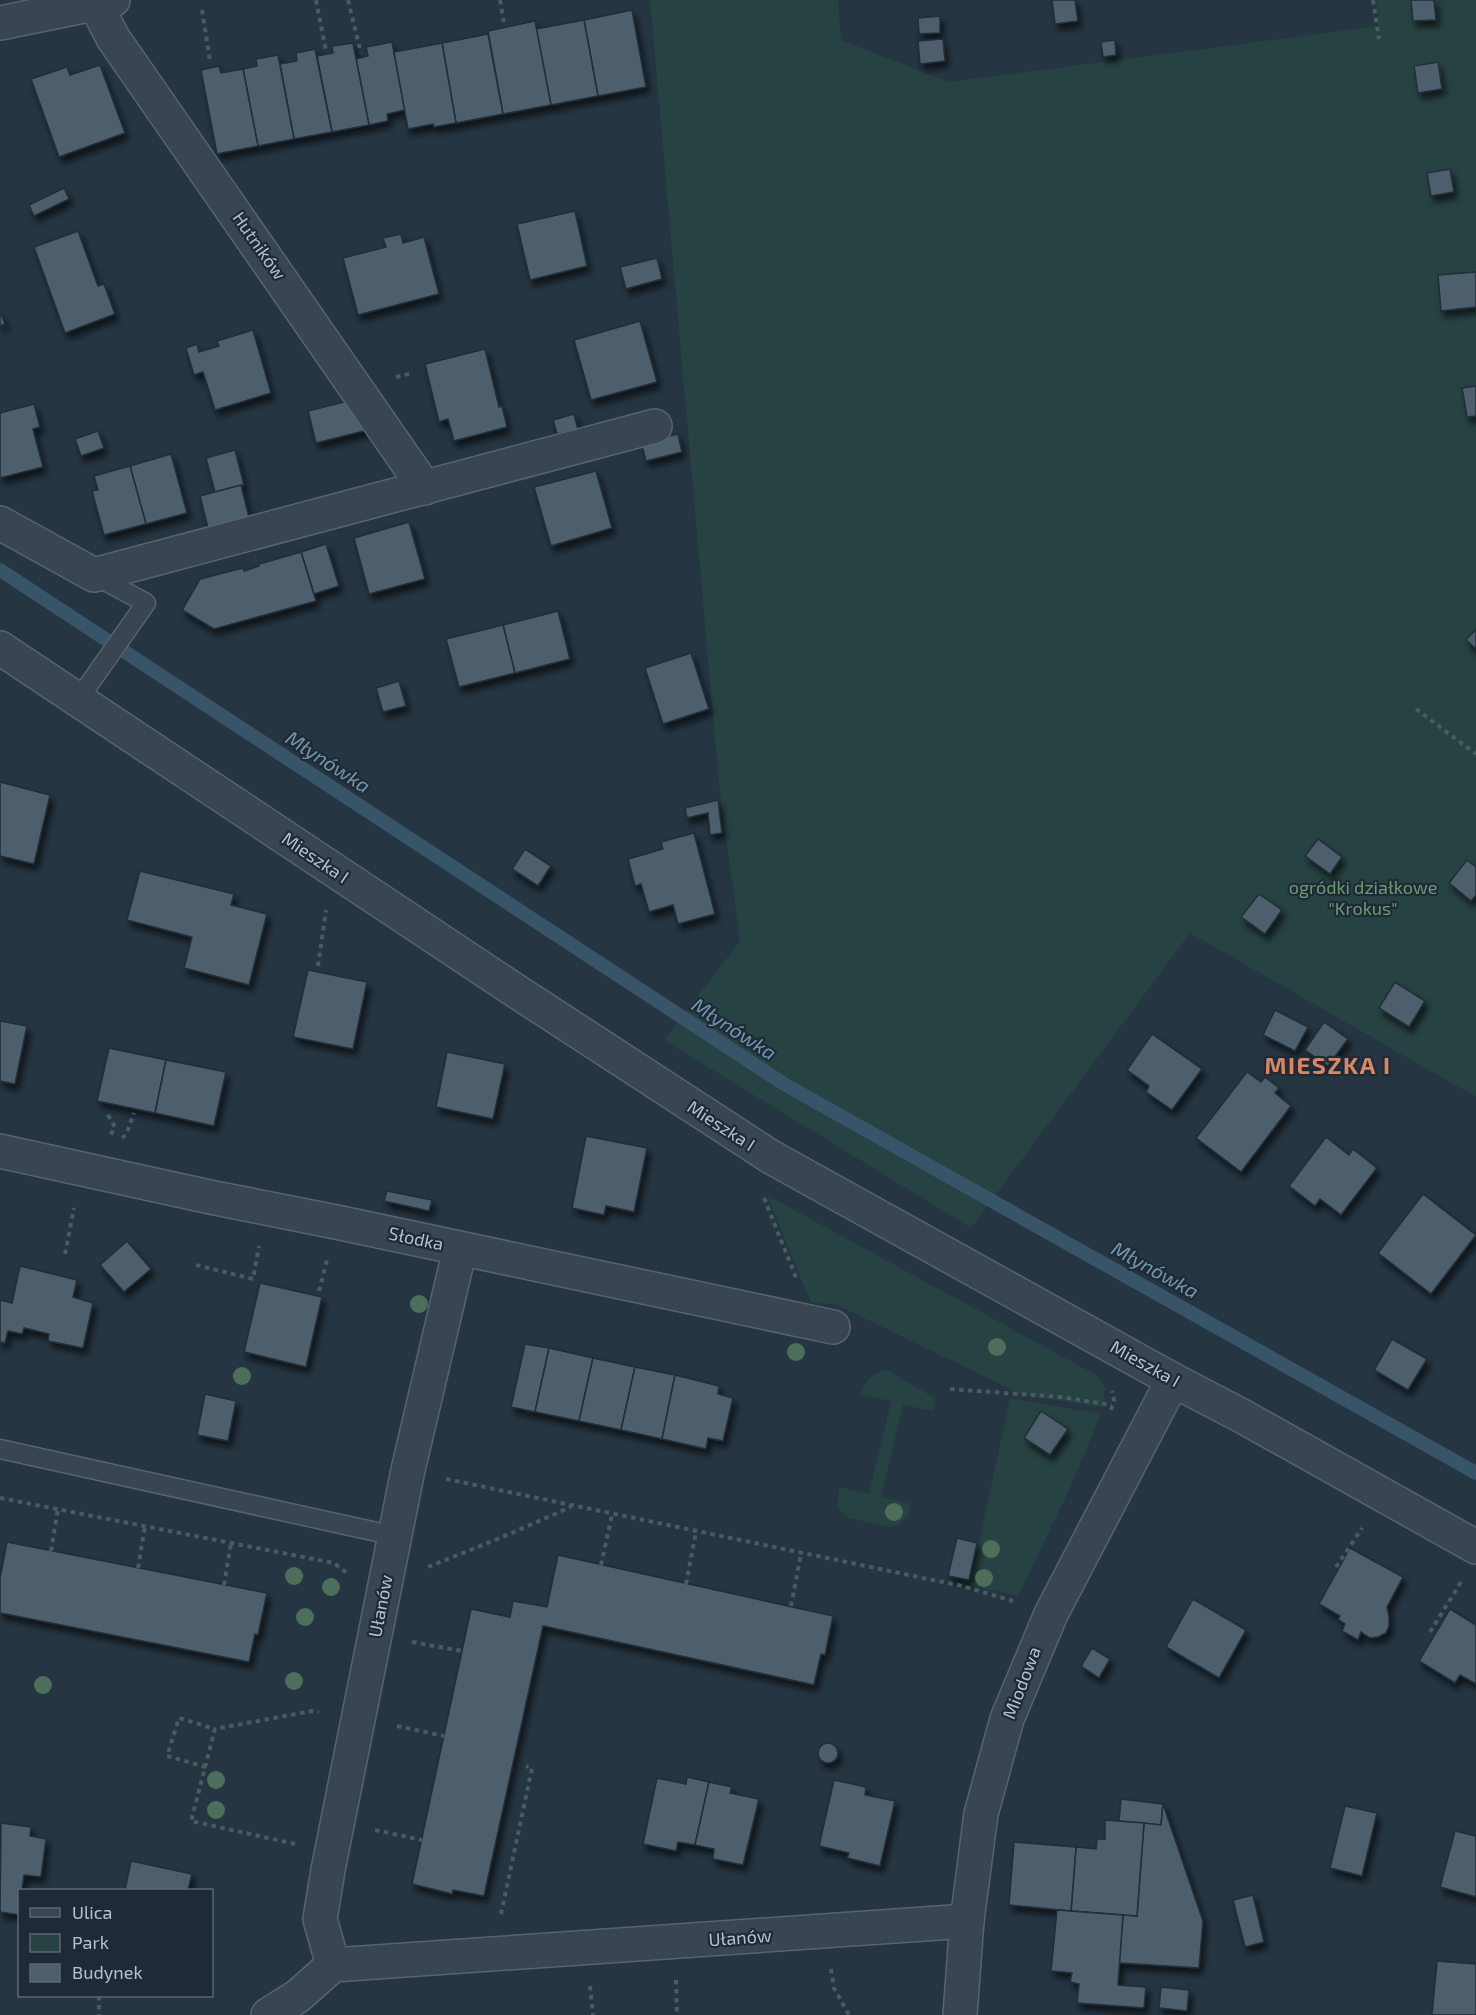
<svg xmlns="http://www.w3.org/2000/svg" width="1476" height="2015" font-family="'Exo 2',sans-serif">
<defs>
<filter id="shadow"><feDropShadow dx="3.5" dy="6" stdDeviation="3" flood-color="#0009"/></filter>
</defs>
<rect width="100%" height="100%" fill="#253542"/>
<g fill="#274242">
<polygon points="650,0 838,0 841,40 949,82 1379,26 1376,0 1476,0 1476,1097 1190,933 971,1228 664,1040 740,941 719,784"/>
<polygon points="767,1195 1096,1375 1105,1388 1102,1407 1043,1398 1012,1392 1012,1390 835,1304 811,1303"/>
<path d="M887 1370 933 1397 936 1403 933 1411 903 1405 881 1497 911 1504 908 1516 898 1525 889 1527 849 1518 837 1508 839 1487 869 1494 891 1401 861 1394C865 1381 873 1372 887 1370Z"/>
<polygon points="1010,1398 1101,1414 1070,1488 1018,1596 970,1585"/>
</g>
<g fill="none" stroke-linecap="round" stroke-linejoin="round">
<polyline stroke="#385469" stroke-width="14" points="0,570 784,1084 1476,1473"/>
</g>
<g fill="#4d5f6d" stroke="#202d38" stroke-width="1.5" filter="url(#shadow)">
<polygon points="1052,0 1075,0 1078,21 1055,24"/>
<polygon points="1411,0 1434,0 1436,20 1413,21"/>
<polygon points="632,10 646,87 598,96 584,20"/>
<polygon points="940,16 940,33 919,34 918,18"/>
<polygon points="584,20 598,96 551,105 536,29"/>
<polygon points="535,21 551,105 503,114 488,31"/>
<polygon points="488,34 503,114 456,123 442,43"/>
<polygon points="943,39 945,61 920,64 918,41"/>
<polygon points="1115,40 1116,55 1103,57 1101,42"/>
<polygon points="392,42 405,110 387,114 388,121 369,125 356,59 368,56 366,47"/>
<polygon points="353,43 369,125 332,132 317,56 333,53 332,46"/>
<polygon points="442,43 456,123 434,127 433,124 408,129 394,52"/>
<polygon points="315,49 332,132 294,139 280,64 297,61 296,53"/>
<polygon points="278,55 294,139 258,146 243,69 257,66 256,59"/>
<polygon points="1438,62 1442,89 1418,93 1414,66"/>
<polygon points="100,65 125,133 59,157 31,79 67,67 70,75"/>
<polygon points="219,66 221,73 243,69 258,146 217,154 201,70"/>
<polygon points="1450,169 1454,192 1431,196 1427,173"/>
<polygon points="64,188 69,199 34,216 29,205"/>
<polygon points="575,211 587,266 530,280 517,224"/>
<polygon points="78,231 98,286 104,284 115,314 65,333 34,247"/>
<polygon points="401,234 403,243 424,237 439,294 358,315 343,258 386,247 383,238"/>
<polygon points="657,258 662,279 626,289 620,267"/>
<polygon points="1476,272 1476,307 1441,311 1438,275"/>
<polygon points="0,311 5,324 0,326"/>
<polygon points="640,321 657,382 591,400 574,340"/>
<polygon points="253,330 271,393 215,410 203,372 194,375 186,348 197,344 199,352 219,346 217,341"/>
<polygon points="485,349 499,407 502,406 507,427 454,441 448,419 439,422 425,364"/>
<polygon points="1476,386 1476,416 1467,417 1462,388"/>
<polygon points="348,401 368,430 316,443 308,411"/>
<polygon points="34,404 40,427 33,429 43,467 0,478 0,413"/>
<polygon points="574,414 578,429 557,434 553,420"/>
<polygon points="98,431 104,448 81,456 75,439"/>
<polygon points="678,434 682,452 646,461 641,442"/>
<polygon points="235,450 244,485 215,492 206,458"/>
<polygon points="171,454 187,513 146,524 130,466"/>
<polygon points="130,466 146,524 104,535 92,491 98,490 94,476"/>
<polygon points="596,471 612,528 551,546 534,487"/>
<polygon points="241,485 250,521 209,532 200,496"/>
<polygon points="409,522 425,579 369,594 354,538"/>
<polygon points="326,544 339,586 314,594 301,552"/>
<polygon points="301,552 316,601 214,629 182,610 200,579 243,568 244,571 259,566 259,564"/>
<polygon points="558,611 570,659 515,673 503,625"/>
<polygon points="503,625 515,673 459,687 446,639"/>
<polygon points="1476,629 1476,649 1466,640"/>
<polygon points="691,653 709,709 663,724 645,668"/>
<polygon points="399,681 406,706 383,712 376,688"/>
<polygon points="0,782 50,795 34,864 0,856"/>
<polygon points="718,800 722,833 710,835 708,813 687,818 685,808"/>
<polygon points="694,833 715,914 678,924 673,905 649,912 641,884 635,886 628,859 663,849 661,842"/>
<polygon points="1318,839 1342,857 1330,874 1305,856"/>
<polygon points="525,849 551,866 538,886 512,869"/>
<polygon points="1467,860 1476,867 1476,895 1471,901 1449,883"/>
<polygon points="140,871 234,894 231,905 267,914 249,985 184,968 192,937 127,920"/>
<polygon points="1259,894 1282,910 1265,934 1241,917"/>
<polygon points="308,970 367,982 353,1049 293,1037"/>
<polygon points="1395,982 1425,1001 1409,1027 1379,1008"/>
<polygon points="1275,1010 1308,1027 1295,1051 1263,1035"/>
<polygon points="0,1021 27,1026 15,1084 0,1081"/>
<polygon points="1324,1022 1348,1039 1328,1066 1305,1050"/>
<polygon points="1152,1034 1202,1069 1172,1110 1146,1092 1149,1086 1127,1070"/>
<polygon points="109,1048 166,1060 155,1113 97,1101"/>
<polygon points="447,1052 505,1064 493,1119 436,1107"/>
<polygon points="166,1060 226,1072 214,1126 155,1113"/>
<polygon points="1247,1072 1261,1082 1265,1077 1279,1088 1275,1093 1291,1106 1241,1172 1196,1138"/>
<polygon points="586,1136 647,1148 634,1212 606,1206 604,1215 572,1208"/>
<polygon points="1326,1137 1349,1155 1353,1149 1377,1168 1341,1215 1320,1199 1315,1206 1289,1186"/>
<polygon points="387,1191 432,1200 429,1211 384,1201"/>
<polygon points="1423,1194 1476,1235 1431,1294 1378,1253"/>
<polygon points="127,1241 151,1269 124,1292 100,1265"/>
<polygon points="20,1266 77,1280 73,1297 93,1303 83,1348 48,1341 49,1334 24,1328 22,1334 8,1331 5,1343 0,1342 0,1300 12,1303"/>
<polygon points="260,1283 322,1297 306,1367 244,1352"/>
<polygon points="1392,1339 1427,1359 1408,1390 1374,1370"/>
<polygon points="525,1344 549,1348 535,1412 511,1407"/>
<polygon points="549,1348 593,1358 579,1421 535,1412"/>
<polygon points="593,1358 635,1367 621,1430 579,1421"/>
<polygon points="635,1367 675,1375 662,1439 621,1430"/>
<polygon points="675,1375 719,1386 718,1394 733,1398 723,1441 708,1438 706,1449 662,1439"/>
<polygon points="205,1394 236,1401 228,1441 197,1435"/>
<polygon points="1041,1411 1068,1429 1050,1455 1024,1438"/>
<polygon points="957,1538 977,1543 969,1580 948,1576"/>
<polygon points="7,1542 267,1593 258,1635 255,1634 249,1662 0,1613 0,1578"/>
<polygon points="1350,1548 1403,1577 1387,1607 1389,1616 1389,1626 1386,1633 1378,1637 1370,1638 1361,1632 1358,1640 1342,1631 1345,1624 1338,1619 1340,1616 1319,1604"/>
<polygon points="558,1555 833,1616 825,1655 821,1654 814,1685 543,1626 484,1896 453,1890 452,1894 412,1884 471,1609 510,1617 513,1601 547,1607"/>
<polygon points="1193,1599 1246,1630 1219,1678 1166,1647"/>
<polygon points="1450,1609 1476,1625 1476,1684 1460,1675 1455,1683 1419,1661"/>
<polygon points="1092,1648 1110,1659 1099,1678 1081,1666"/>
<circle cx="828" cy="1753" r="10"/>
<polygon points="687,1777 709,1782 695,1845 678,1842 676,1851 643,1844 657,1778 686,1784"/>
<polygon points="834,1780 866,1787 865,1795 895,1801 880,1866 847,1858 849,1853 819,1846"/>
<polygon points="709,1782 732,1787 730,1793 759,1799 743,1865 713,1859 714,1849 695,1845"/>
<polygon points="1121,1799 1163,1804 1161,1825 1119,1821"/>
<polygon points="1163,1804 1203,1921 1199,1968 1119,1963 1123,1915 1137,1916 1144,1823 1161,1825"/>
<polygon points="1345,1806 1377,1813 1362,1876 1330,1868"/>
<polygon points="1105,1820 1144,1823 1137,1916 1071,1911 1076,1847 1096,1849 1097,1839 1105,1839"/>
<polygon points="1,1823 31,1827 30,1836 46,1839 41,1877 24,1875 22,1890 20,1890 19,1915 0,1912"/>
<polygon points="1455,1831 1476,1836 1476,1897 1440,1887"/>
<polygon points="1014,1842 1076,1847 1071,1911 1009,1905"/>
<polygon points="131,1861 192,1874 188,1890 125,1890"/>
<polygon points="1253,1895 1264,1942 1245,1947 1233,1900"/>
<polygon points="1057,1910 1123,1915 1118,1985 1146,1987 1144,2008 1077,2003 1079,1984 1070,1982 1072,1973 1051,1971"/>
<polygon points="1437,1961 1476,1964 1476,2015 1432,2015"/>
<polygon points="1161,1987 1189,1990 1187,2011 1159,2008"/>
</g>
<g fill="none" stroke-linecap="round" stroke-linejoin="round">
<defs>
<g id="service">
<polyline points="78,700 146,603 96,576"/>
<polyline points="0,1449 395,1536"/>
</g>
<g id="minor">
<polyline points="95,3 113,38 425,488"/>
<polyline points="0,23 113,0"/>
<polyline points="0,523 94,575 655,426"/>
<polyline points="0,1151 210,1197 336,1222 833,1327"/>
<polyline points="333,1965 320,1919 328,1870 408,1470 460,1249"/>
<polyline points="268,2015 298,1996 333,1965 967,1921"/>
<polyline points="960,2015 967,1921 981,1814 1007,1719 1051,1614 1173,1380"/>
</g>
<polyline id="tertiary" points="0,648 516,991 771,1157 1173,1380 1242,1416 1476,1547"/>
</defs>
<use href="#service" stroke="#57646e" stroke-width="21"/>
<use href="#minor" stroke="#57646e" stroke-width="36"/>
<use href="#tertiary" stroke="#57646e" stroke-width="36"/>
<g stroke="#455e5e" stroke-width="4" stroke-dasharray="4.5 4.5" stroke-linecap="butt">
<polyline points="316,0 326,51"/>
<polyline points="348,0 361,53"/>
<polyline points="500,0 504,23"/>
<polyline points="1373,0 1379,39"/>
<polyline points="202,10 210,61"/>
<polyline points="396,377 413,373"/>
<polyline points="1416,709 1476,754"/>
<polyline points="318,966 326,910"/>
<polyline points="108,1115 115,1127 110,1136"/>
<polyline points="122,1138 126,1135 134,1113"/>
<polyline points="764,1198 797,1280"/>
<polyline points="65,1254 74,1208"/>
<polyline points="196,1265 253,1279 259,1246"/>
<polyline points="319,1291 327,1260"/>
<polyline points="950,1389 1060,1397 1112,1405"/>
<polyline points="1111,1410 1114,1400 1112,1391"/>
<polyline points="446,1479 962,1586 1013,1601"/>
<polyline points="0,1498 334,1563 347,1573"/>
<polyline points="51,1551 58,1509"/>
<polyline points="601,1565 612,1515"/>
<polyline points="428,1567 500,1538 571,1507"/>
<polyline points="1336,1567 1362,1528"/>
<polyline points="138,1568 145,1526"/>
<polyline points="686,1584 696,1532"/>
<polyline points="224,1585 231,1543"/>
<polyline points="791,1606 801,1554"/>
<polyline points="1430,1632 1461,1582"/>
<polyline points="412,1642 462,1651"/>
<polyline points="397,1726 444,1736"/>
<polyline points="206,1767 167,1756 179,1718 215,1729"/>
<polyline points="375,1830 422,1840"/>
<polyline points="295,1844 191,1821 215,1729 312,1711 319,1712"/>
<polyline points="501,1914 532,1768 526,1766"/>
<polyline points="831,1969 834,1988 849,2015"/>
<polyline points="676,1980 677,2015"/>
<polyline points="590,1986 593,2015"/>
<polyline points="99,1996 99,2015"/>
</g>
<use href="#service" stroke="#394651" stroke-width="18"/>
<use href="#minor" stroke="#394651" stroke-width="33"/>
<use href="#tertiary" stroke="#394651" stroke-width="33"/>
</g>
<g fill="#4c6e5b">
<circle cx="419" cy="1304" r="9"/>
<circle cx="997" cy="1347" r="9"/>
<circle cx="796" cy="1352" r="9"/>
<circle cx="242" cy="1376" r="9"/>
<circle cx="894" cy="1512" r="9"/>
<circle cx="991" cy="1549" r="9"/>
<circle cx="294" cy="1576" r="9"/>
<circle cx="984" cy="1578" r="9"/>
<circle cx="331" cy="1587" r="9"/>
<circle cx="305" cy="1617" r="9"/>
<circle cx="294" cy="1681" r="9"/>
<circle cx="43" cy="1685" r="9"/>
<circle cx="216" cy="1780" r="9"/>
<circle cx="216" cy="1810" r="9"/>
</g>
<g text-anchor="middle" stroke-width="4.5" stroke-linejoin="round" paint-order="stroke">
<g font-size="18" fill="#b6c1cb" stroke="#1e2b36">
<text transform="translate(259 246) rotate(55)" y="6">Hutników</text>
<text transform="translate(315 858) rotate(34)" y="6">Mieszka I</text>
<text transform="translate(721 1126) rotate(33)" y="6">Mieszka I</text>
<text transform="translate(416 1239) rotate(12)" y="6">Słodka</text>
<text transform="translate(1145 1364) rotate(29)" y="6">Mieszka I</text>
<text transform="translate(381 1606) rotate(-79)" y="6">Ułanów</text>
<text transform="translate(1022 1683) rotate(-69)" y="6">Miodowa</text>
<text transform="translate(740 1938) rotate(-4)" y="6">Ułanów</text>
</g>
<g font-size="18" fill="#6c9d70" stroke="#1e2b36">
<text x="1363" y="894">ogródki działkowe<tspan x="1363" dy="21">"Krokus"</tspan></text>
</g>
<g font-size="20" font-style="italic" fill="#7596b0" stroke="#1e2b36">
<text transform="translate(328 762) rotate(33)" y="7">Młynówka</text>
<text transform="translate(734 1029) rotate(33)" y="7">Młynówka</text>
<text transform="translate(1155 1270) rotate(29)" y="7">Młynówka</text>
</g>
<g font-size="24" font-weight="bold" letter-spacing="1.5" fill="#da8662" stroke="#1e2b36">
<text x="1328" y="1074">MIESZKA I</text>
</g>
</g>
<rect x="18" y="1889" width="195" height="108" fill="#1e2b36" stroke="#5b6772" stroke-width="1.5"/>
<rect x="30" y="1908" width="30" height="9" fill="#394651" stroke="#5b6772" stroke-width="1.5"/>
<text x="72" y="1919" font-size="18" fill="#b6c1cb">Ulica</text>
<rect x="30" y="1934" width="30" height="18" fill="#274242" stroke="#5b6772" stroke-width="1.5"/>
<text x="72" y="1949" font-size="18" fill="#b6c1cb">Park</text>
<rect x="30" y="1964" width="30" height="18" fill="#4d5f6d" stroke="#5b6772" stroke-width="1.5"/>
<text x="72" y="1979" font-size="18" fill="#b6c1cb">Budynek</text>
</svg>
